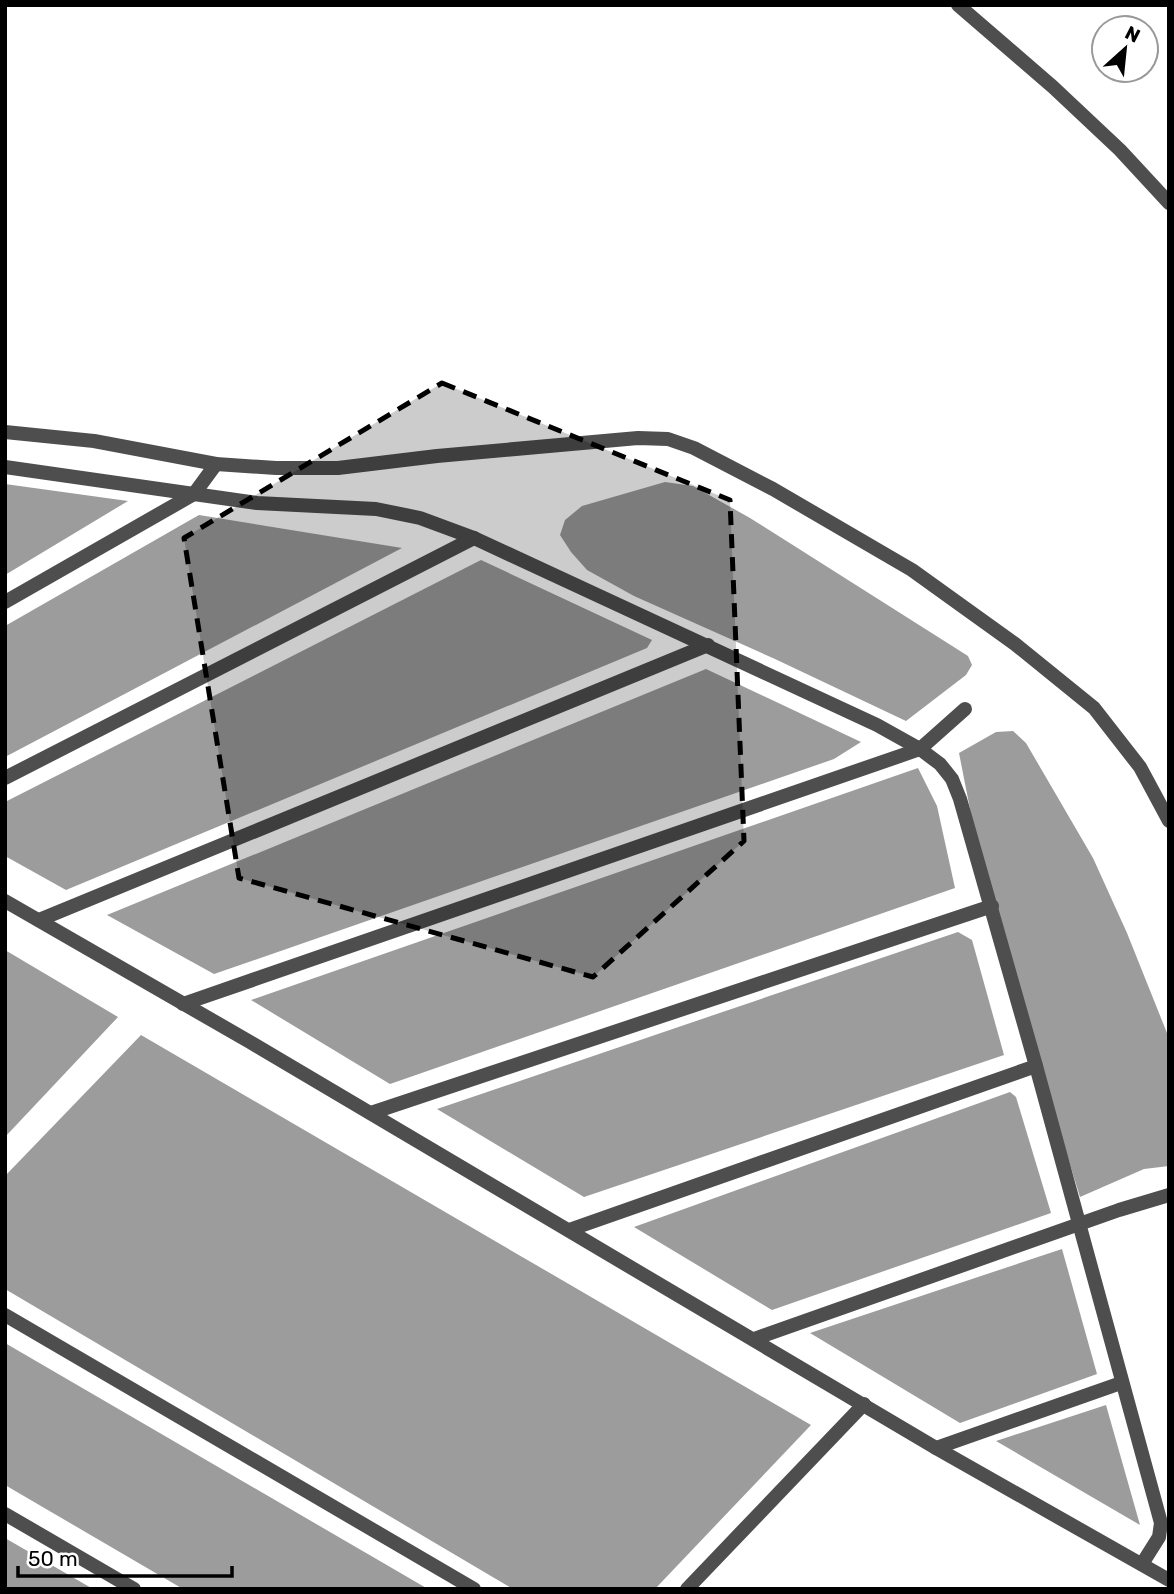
<svg xmlns="http://www.w3.org/2000/svg" width="1174" height="1594" font-family="Rubik,sans-serif">
<rect width="100%" height="100%" fill="#fff"/>
<g fill="#9c9c9c">
<polygon points="665,482 693,486 750,518 968,656 972,665 966,675 906,721 775,659 634,596 587,570 571,552 560,535 565,520 582,506"/>
<polygon points="5,484 128,501 5,575"/>
<polygon points="199,515 402,548 5,757 5,626"/>
<polygon points="481,560 652,640 647,648 66,890 5,856 5,802"/>
<polygon points="706,669 861,742 834,759 214,974 107,915"/>
<polygon points="1013,731 1026,743 1093,858 1127,933 1169,1038 1169,1166 1144,1169 1080,1197 1051,1102 972,819 959,753 996,732"/>
<polygon points="918,768 937,806 955,888 390,1084 251,1000"/>
<polygon points="958,932 972,940 1004,1055 584,1197 437,1109"/>
<polygon points="5,950 118,1017 5,1137"/>
<polygon points="141,1035 811,1425 655,1589 513,1589 5,1289 5,1176"/>
<polygon points="1010,1092 1016,1097 1051,1213 772,1310 634,1227"/>
<polygon points="1062,1249 1097,1374 960,1423 810,1333"/>
<polygon points="5,1343 428,1589 183,1589 5,1485"/>
<polygon points="1106,1405 1140,1525 996,1441"/>
<polygon points="5,1538 93,1589 5,1589"/>
</g>
<g fill="none" stroke-linecap="round" stroke-linejoin="round">
<g stroke="#4e4e4e" stroke-width="14">
<polyline points="5,432 94,441 216,464 276,468 338,468 437,456 638,438 668,439 694,448 773,489 912,570 1015,644 1094,708 1140,767 1169,821"/>
<polyline points="5,467 257,503 376,509 420,518 474,538 877,725 920,749 940,764 952,779 960,799 1036,1066 1161,1523 1159,1537 1142,1564"/>
<polyline points="5,602 194,494 216,464"/>
<polyline points="5,778 474,538"/>
<polyline points="5,901 250,1042 936,1448 1169,1580"/>
<polyline points="39,920 708,645"/>
<polyline points="183,1004 920,749 965,709"/>
<polyline points="371,1113 992,906"/>
<polyline points="569,1230 1036,1066"/>
<polyline points="5,1315 474,1589"/>
<polyline points="754,1339 1119,1210 1169,1195"/>
<polyline points="936,1448 1121,1383"/>
<polyline points="5,1514 134,1589"/>
<polyline points="687,1589 864,1404"/>
</g>
<polyline stroke="#4e4e4e" stroke-width="14" points="958,5 1053,87 1120,150 1169,203"/>
</g>
<path fill="#000" fill-opacity="0.2" stroke="#000" stroke-width="5" stroke-dasharray="14 9" stroke-linejoin="round" d="M442 383 730 500 744 841 593 977 239 878 184 538Z"/>
<rect width="1174" height="1594" fill="none" stroke="#000000" stroke-width="14"/>
<g transform="translate(1125 49) rotate(27)"><circle r="33" fill="#ffffff" stroke="#999999" stroke-width="2"/>
<path d="M0-5L12 26L0 18L-12 26Z" fill="#000000"/>
<text y="-10" font-size="19" font-weight="bold" text-anchor="middle" fill="#000000">N</text>
</g>
<path d="M18 1566v10h214v-10" fill="none" stroke="#000000" stroke-width="3.5"/>
<text x="28" y="1566" font-size="21" fill="#000000" stroke="#ffffff" stroke-width="5" paint-order="stroke">50 m</text>
</svg>
